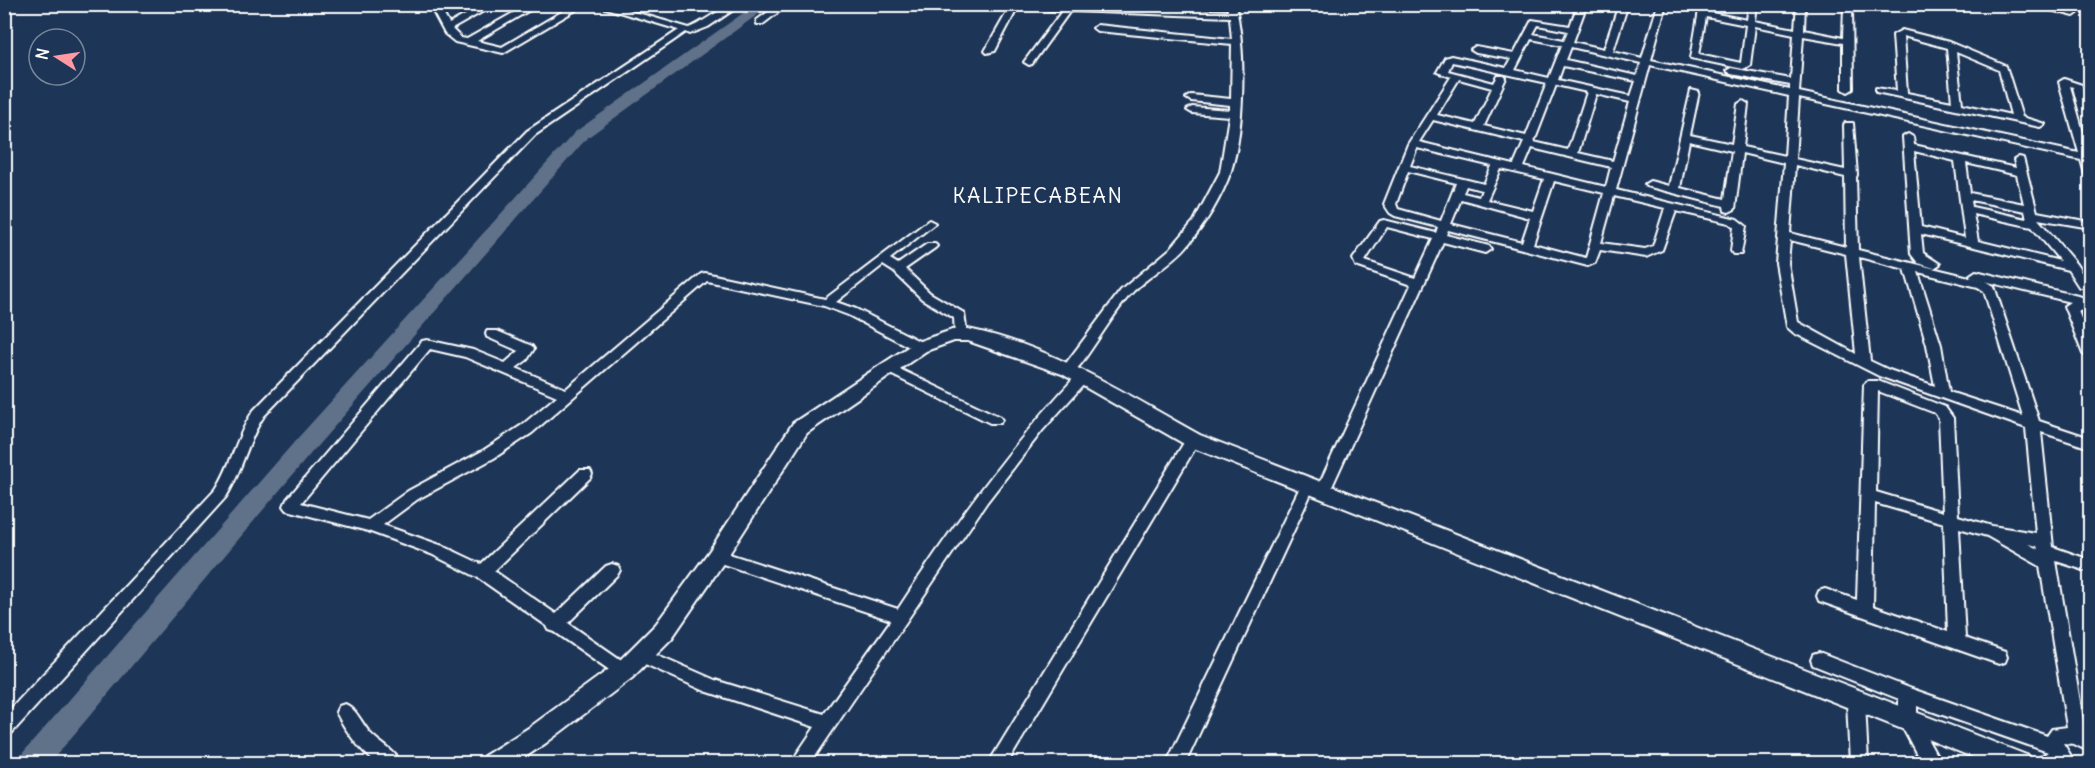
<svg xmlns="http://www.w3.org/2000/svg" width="2095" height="768" font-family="Delius,sans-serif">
<rect width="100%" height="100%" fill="#1d3557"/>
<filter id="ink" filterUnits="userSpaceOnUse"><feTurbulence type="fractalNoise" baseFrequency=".0167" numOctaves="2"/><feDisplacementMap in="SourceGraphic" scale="12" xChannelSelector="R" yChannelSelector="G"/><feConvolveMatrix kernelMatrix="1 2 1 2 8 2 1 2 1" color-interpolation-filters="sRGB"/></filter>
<g filter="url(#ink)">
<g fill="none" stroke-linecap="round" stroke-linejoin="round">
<polygon fill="#617289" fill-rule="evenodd" points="756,4 772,4 587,138 312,452 49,764 17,764 21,755 296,440 575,132"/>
<defs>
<g id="street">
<polygon points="429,4 438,4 449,24 485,4 496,4 452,29 461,38 467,39 529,4 540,4 477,41 502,47 575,4 586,4 503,53 455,42 445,34"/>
<path d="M592 4H607L689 28C707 21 723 4 742 4L708 27 690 34 686 32 535 135 264 416C247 441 242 472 226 497L10 735 4 737V716L216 489C232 464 237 434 254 410L527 131 679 30Z"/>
<polygon points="779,4 789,4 763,24 757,24 757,20"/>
<path d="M1006 4 1228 11 1227 4H1235C1246 47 1245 127 1231 171 1222 197 1205 225 1187 246 1170 266 1145 277 1128 297 1111 318 1097 342 1081 364L1073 373 1068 374 1061 370 1121 290 1170 249 1194 221 1220 172 1229 116 1192 113 1187 110 1192 107 1230 110V105L1191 101 1186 98 1191 95 1231 99 1232 44 1097 31 1093 28 1097 25 1232 39 1230 18V17L1070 11 1032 64 1029 65 1024 62 1062 11 1018 7 995 51 987 53 985 51 1010 7Z"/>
<path d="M1578 4H1587L1573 42 1604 49 1619 4H1628L1613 51 1642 58 1658 4H1666L1651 60 1790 90V85L1731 74 1726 71 1731 68 1791 79 1794 34 1755 26 1750 65 1743 69 1691 58 1700 4H1708L1707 12 1747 20 1749 4H1757L1755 21 1795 29 1797 4H1805L1804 30 1843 38 1844 4H1852L1853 89 1848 92 1843 89V43L1803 36 1799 92 2079 153 2059 82 2064 79 2082 85 2090 116V136L2085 133 2073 87 2070 86 2090 156V177L2085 174 2081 160 1799 98 1795 159 1845 170 1844 125 1845 123H1853L1857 175 1856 177 1858 250 1986 281 1994 286 2039 421 2090 438V448L2041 432 2053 547 2090 560V572L2056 561 2085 731 2090 735V752L2074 744 2063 743 2076 764H2036L2039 758 2048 752 1917 706V720L1941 764H1922L1899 721V699L1813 665 1811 660 1813 655 1819 653 1912 689 2047 736 2052 729 2067 727 2040 566 1987 536 1959 528 1965 638 2005 652 2007 657 2005 662 1999 664 1819 601 1817 596 1819 591 1825 589 1857 600 1864 385 1868 381H1878L1945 407 1953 418 1958 516 1992 526 2036 533 2026 428 1879 376 1794 333 1787 327 1776 263 1784 163 1742 153 1735 209 1729 212 1725 211 1724 206 1646 186 1645 184 1650 181 1669 186 1691 90 1699 92 1690 135 1732 144 1738 104 1743 101 1748 104 1743 147 1785 156 1789 96 1650 65 1616 190 1737 219 1746 226 1741 254H1733L1731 251 1734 227 1729 223 1676 211 1662 250 1646 257 1600 250 1595 263 1588 266 1448 230 1446 235 1489 246 1491 249 1485 253 1443 242 1330 491 1328 495H1318L1316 491 1411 285 1356 266 1353 259 1380 221 1384 220 1436 233 1438 227 1395 216 1390 213 1384 204 1408 144 1451 77 1437 72 1445 58 1451 56 1506 68 1511 59 1476 53 1471 50 1476 47 1514 54 1532 20 1570 26ZM1706 17 1746 25 1741 63 1699 54ZM1538 25 1568 31 1564 40 1533 34ZM1531 39 1562 45 1549 78 1515 70ZM1571 47 1641 63 1637 76 1566 60ZM1452 62 1547 83 1526 136 1484 126 1506 78 1504 76H1498L1494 83 1448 71ZM1563 66 1636 81 1631 96 1558 80ZM1459 79 1492 88 1475 124 1437 115ZM1556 85 1587 92 1568 150 1534 142ZM1596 94 1630 102 1613 161 1578 153ZM1433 120 1524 142 1514 165 1419 142ZM1689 141 1732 151 1725 199 1680 188ZM1417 148 1492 166 1484 184 1410 166ZM1532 148 1611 167 1606 187 1524 167ZM1795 165 1845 177 1846 247 1790 233ZM1501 169 1544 179 1533 211 1487 200ZM1408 171 1456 183 1441 221 1398 209 1396 204ZM1554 181 1604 193 1586 258 1533 244ZM1466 186 1482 190 1479 197 1463 193ZM1614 196 1665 208 1653 246 1645 249 1601 243ZM1461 199 1530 218 1522 242 1451 224ZM1387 227 1433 239 1415 278 1365 261ZM1790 240 1846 254 1856 354 1798 322 1788 263ZM1859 257 1905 269 1927 345 1935 386 1889 370 1870 361ZM1918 272 1978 287 1984 291 2023 416 1949 392 1941 345ZM1878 391 1935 413 1939 419 1943 512 1876 492ZM1875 503 1944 523 1948 632 1873 606ZM2028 544 2037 546 2038 549Z"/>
<polygon points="2027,4 2046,4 2078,13 2074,16"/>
<path d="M1902 30 1949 42 2006 66 2022 117 2045 124 2040 127 1876 92V88L1897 91 1893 35ZM1903 36 1947 48 1952 102 1907 93ZM1956 52 1999 70 2011 115 1962 104Z"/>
<path d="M1908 134 1913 137 1914 145 2016 168 2014 160 2019 157 2023 158 2037 212 2090 222V228L2038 219 2076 264 2089 284 2087 287H2079L2068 270 1921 234 1923 253 1940 264 1934 268 1918 263 1911 254 1903 137ZM1914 151 1955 161 1965 238 1921 227ZM1966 163 2017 175 2024 204 1970 193ZM1971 200 2025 211 2027 219 1972 207ZM1973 214 2032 227 2060 261 1978 241Z"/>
<path d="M929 220 935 223 933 225 890 259 898 264 927 244H935L937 246 935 248 905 269 930 293 964 313 967 335 966 338 961 339 955 335 954 318 922 299 894 272 883 265 836 302 856 309 925 344 927 347 925 350H915L848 315 824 306 707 281 532 433 494 458 418 499 383 525 443 546 481 564 580 470H590L592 474 590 478 494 571 556 614 606 566 612 564 618 566 620 570 618 574 568 623 630 666 633 671 630 676 624 678 618 676 555 632 549 630 547 626 477 577 431 554 368 531 287 510 284 506 287 499 422 341 427 340 473 350 505 363 519 351 487 337 486 334 487 331H497L532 346 534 349 527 360 516 368 566 389 701 274 705 273 825 299ZM430 349 465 357 557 396 522 425 484 450 408 491 368 520 301 503Z"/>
<polygon points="1976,271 2090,299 2090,307 2087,310 2078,311 2090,340 2090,358 2083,354 2064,306 2070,302 1972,278 1970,275"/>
<polygon points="889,364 1000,417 1002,420 1000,423 990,423 884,371 882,368 884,365"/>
<path d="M1081 374 1088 379 1086 382 1042 431 987 502 810 764H790L815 727 705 691 636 660 634 655 636 650 642 648 715 680 824 714 891 620 711 560 709 556 711 552 717 550 898 609C952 526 1009 448 1076 376Z"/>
<polygon points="1193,435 1198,436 1200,440 1007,764 988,764 1188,436"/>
<polygon points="1308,479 1313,481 1315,485 1185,764 1166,764 1301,485 1303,481"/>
<polygon points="1856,693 1862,696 1865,701 1868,764 1850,764 1847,701 1850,696"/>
<path d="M345 704C356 708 362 724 370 733 379 743 397 752 402 764H377C360 750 346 732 336 712L339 706Z"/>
</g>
<path id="secondary" d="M968 329C1052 346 1126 394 1200 435L2029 756 2032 764H1990L1186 445 1062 374 968 341H954L926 351 807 433 724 562 672 638 632 678 546 743 515 764H481L484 756 530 727 616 664 656 624 710 550 793 423 914 343 952 330Z"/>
</defs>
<use href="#street" stroke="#fff" stroke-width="4"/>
<use href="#secondary" stroke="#fff" stroke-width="4"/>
<use href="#street" fill="#1d3557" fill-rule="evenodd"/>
<use href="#secondary" fill="#1d3557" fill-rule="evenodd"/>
</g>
</g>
<g text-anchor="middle" stroke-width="4.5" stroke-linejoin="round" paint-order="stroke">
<g font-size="21" letter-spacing="1.5" fill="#fff" stroke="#1d3557">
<text x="1038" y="203">KALIPECABEAN</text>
</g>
</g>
<rect width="2095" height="768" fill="none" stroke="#1d3557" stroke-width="24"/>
<rect x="12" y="12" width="2071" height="744" fill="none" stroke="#fff" stroke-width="2" filter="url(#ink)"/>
<g transform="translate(57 57) rotate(282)"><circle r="28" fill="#1d3557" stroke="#77869a" stroke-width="1.5"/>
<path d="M0-4.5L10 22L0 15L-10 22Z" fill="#ff9aa2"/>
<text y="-9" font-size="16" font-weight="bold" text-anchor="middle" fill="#ffffff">N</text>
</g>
</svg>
